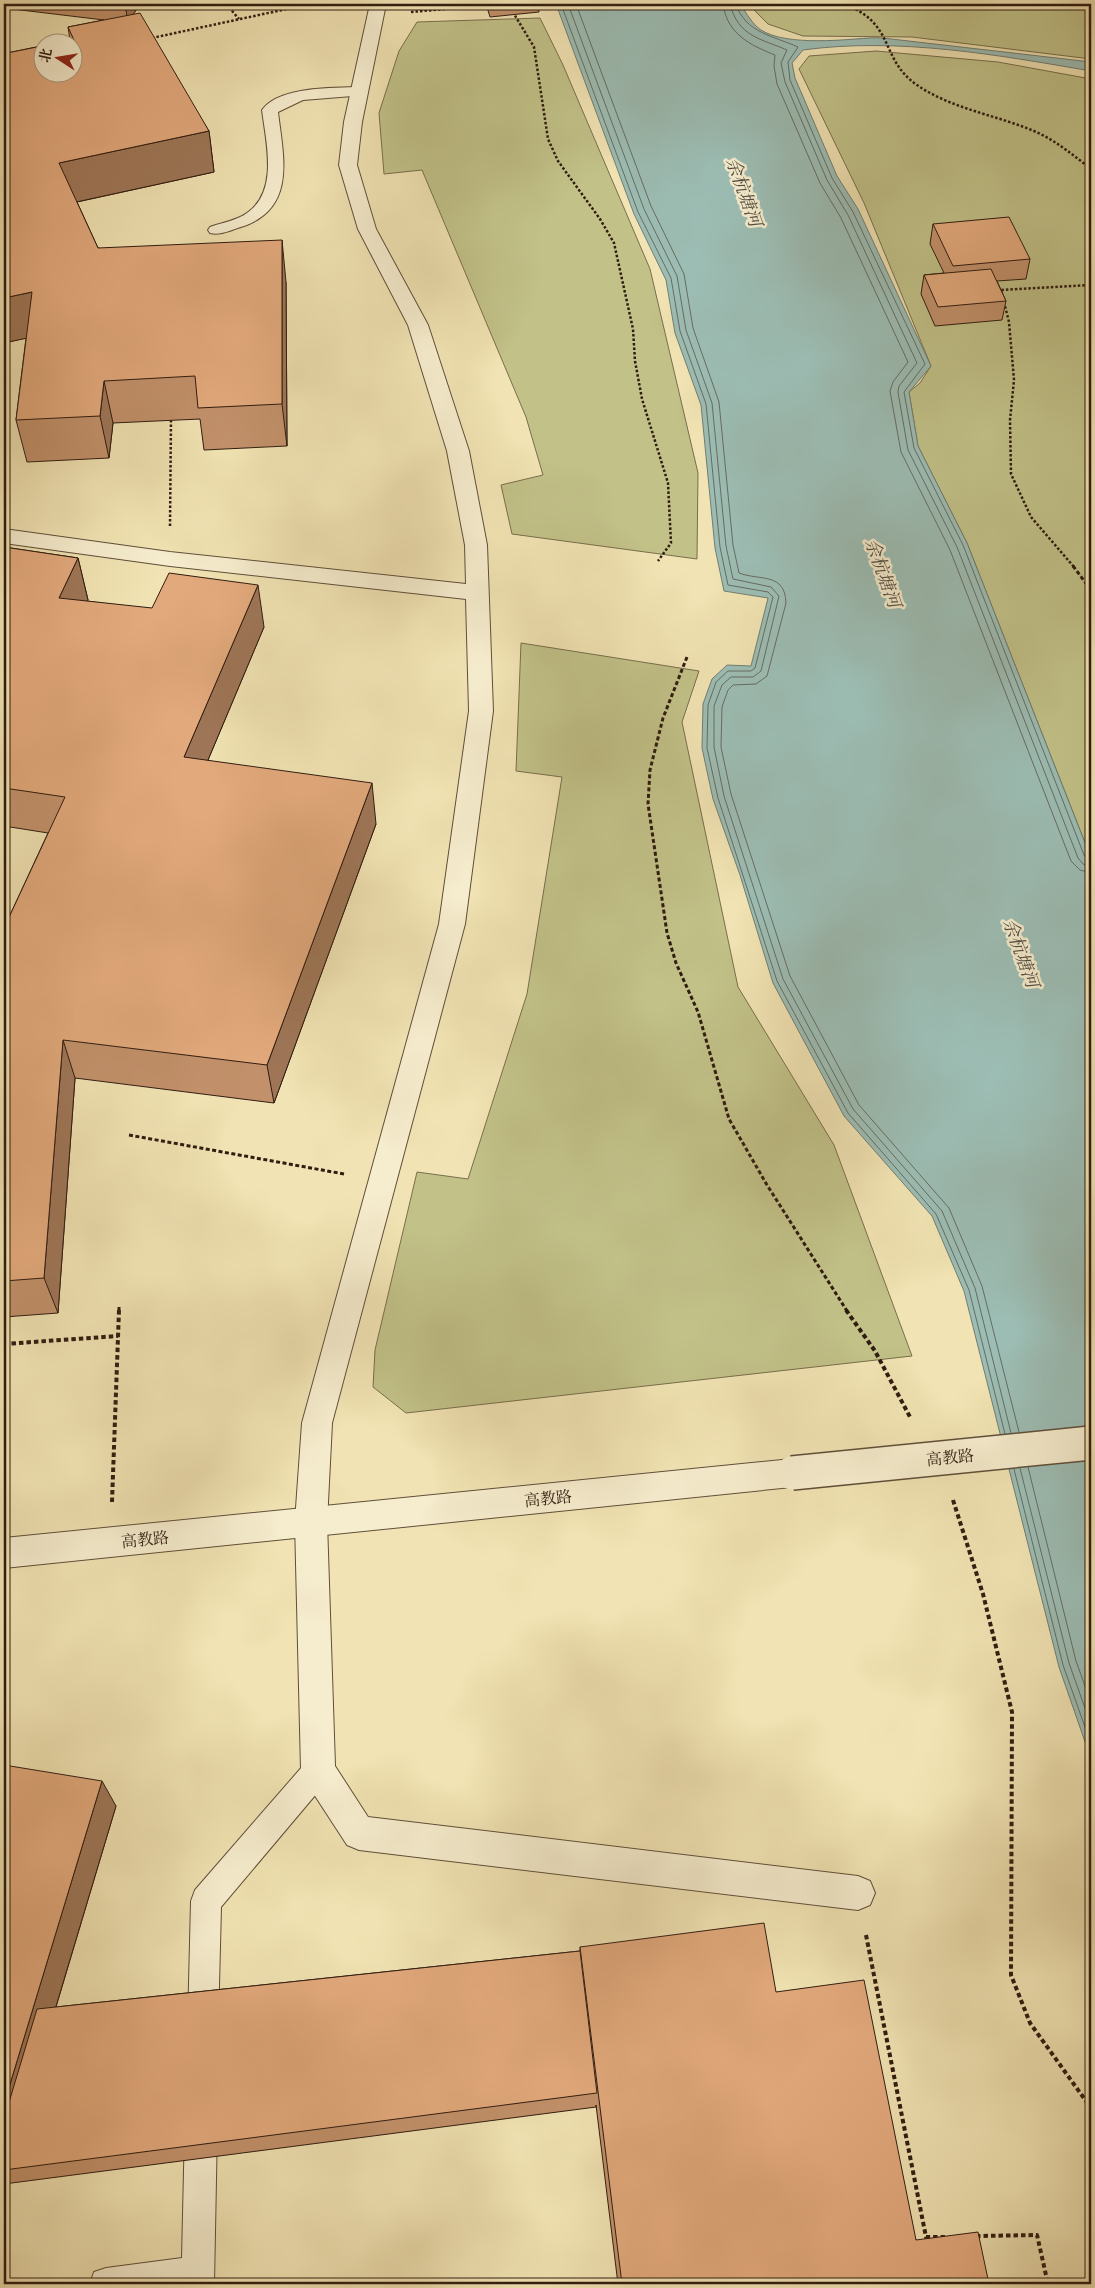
<svg xmlns="http://www.w3.org/2000/svg" width="1095" height="2288" font-family="Cardo,'Noto Serif SC',serif">
<rect width="100%" height="100%" fill="#f1e3b3"/>
<filter id="stains"><feTurbulence type="fractalNoise" baseFrequency=".004" numOctaves="4"/><feColorMatrix values="0 0 0 0 .2 0 0 0 0 .09 0 0 0 0 .02 0 0 0 .5 -.17"/></filter>
<radialGradient id="worn" r=".72"><stop offset=".6" stop-color="#630" stop-opacity="0"/><stop offset="1" stop-color="#630" stop-opacity=".3"/></radialGradient>
<g fill="#c1c188" stroke="#786e4c">
<polygon points="748,4 1091,4 1091,59 912,37 803,36 768,24"/>
<polygon points="540,18 563,65 650,269 698,473 697,559 512,534 501,485 543,475 526,417 422,170 384,174 379,113 399,51 417,22"/>
<polygon points="876,51 998,62 1091,79 1091,858 967,543 918,446 909,392 920,383 931,366 864,203 799,69 809,56"/>
<polygon points="521,643 699,671 682,722 738,987 834,1145 912,1356 406,1413 373,1387 375,1350 417,1172 468,1179 527,994 562,777 516,771"/>
</g>
<path fill="#9cbdb4" stroke="#717d72" d="M556 4H740C745 11 750 20 756 26 777 47 841 40 869 38 879 37 890 39 900 40L1091 62V71C998 55 898 37 803 50L792 63 795 78 837 176 858 209 931 366 909 392 918 446 967 543 1091 858V1759L1059 1667 964 1291 932 1216 844 1116 773 983 740 875 713 799 702 748 703 704 712 679 727 665 751 666 768 598 724 591 715 548 701 405 675 333 666 280 634 214Z"/>
<g fill="none" stroke-linecap="round" stroke-linejoin="round">
<g stroke="#666c62" stroke-width="1">
<polyline points="561,4 638,212 671,278 680,331 706,404 720,547 728,585 768,592 773,597 755,668 751,671 728,671 716,682 708,705 707,748 718,798 777,981 848,1113 936,1214 969,1290 1005,1434"/>
<polyline points="568,4 644,209 677,276 686,330 712,403 726,546 733,579 771,587 779,596 761,671 753,677 731,677 722,685 714,706 714,747 724,796 783,979 853,1109 942,1211 975,1288 1011,1433"/>
<path d="M576 4 651 206 684 274 693 328 719 402 733 545 739 573C760 581 785 572 786 603L767 676 756 684 733 685 728 690 722 707 721 747 731 794 790 976 859 1105 949 1208 982 1286 1019 1432"/>
<path d="M723 4C727 34 750 45 775 55L774 66 777 84 820 183 841 218 908 362 893 382 890 391 901 452 950 550 1071 861 1080 870 1091 873"/>
<path d="M730 4C738 37 762 39 787 50L781 63 785 82 827 180 848 215 917 363 899 386 898 392 908 450 957 547 1078 858 1083 864 1091 866"/>
<path d="M736 4C745 33 774 36 798 47L788 62 790 80 832 178 853 212 925 364 904 392 914 448 963 545 1084 855 1087 859H1091"/>
<polyline points="1028,1467 1076,1661 1091,1703"/>
<polyline points="1020,1468 1069,1663 1091,1725"/>
<polyline points="1014,1469 1063,1665 1091,1744"/>
</g>
<defs>
<g id="service">
<path d="M360 87 365 89 368 92 365 95 303 100 278 112C283 155 297 207 244 226 233 229 221 236 210 233L208 230 210 227C221 223 238 220 247 213 279 191 266 142 262 110 279 86 334 88 360 87Z"/>
<polygon points="318,1756 328,1760 332,1770 328,1780 221,1907 218,2024 214,2035 203,2039 192,2035 188,2024 191,1901 195,1890 308,1760"/>
<polygon points="201,2111 212,2116 217,2127 214,2284 90,2284 94,2272 106,2268 182,2258 185,2127 190,2116"/>
</g>
<polygon id="minor" points="370,4 386,4 362,122 357,165 376,229 428,325 469,451 487,545 493,711 465,924 332,1423 327,1522 335,1766 368,1817 858,1876 870,1881 875,1893 870,1905 858,1910 359,1850 347,1845 306,1782 301,1770 295,1522 302,1423 439,924 469,711 466,599 170,566 4,543 4,529 170,552 466,584 465,545 447,451 408,325 358,229 339,165 344,122"/>
<polygon id="tertiary" points="792,1459 803,1463 807,1473 803,1483 792,1487 4,1568 4,1538"/>
</defs>
<use href="#service" stroke="#604e39" stroke-width="2"/>
<use href="#minor" stroke="#604e39" stroke-width="2"/>
<use href="#tertiary" stroke="#604e39" stroke-width="2"/>
<g stroke="#301c10" stroke-width="2.5" stroke-dasharray="2.5 2" stroke-linecap="butt">
<polyline points="226,4 239,19"/>
<polyline points="508,4 534,47 548,139 558,161 600,219 614,243 633,329 635,361 642,399 668,483 671,543 658,561"/>
<path d="M843 4C896 22 879 59 917 85 952 109 996 115 1034 131 1055 140 1073 155 1091 169"/>
<polyline points="411,12 490,5"/>
<polyline points="152,38 310,4"/>
<polyline points="1002,294 1001,290 1091,285"/>
<polyline points="1004,302 1009,322 1014,380 1010,420 1011,474 1031,517 1074,567"/>
<polyline points="170,526 171,417"/>
</g>
<g stroke="#301c10" stroke-width="3" stroke-dasharray="4 2.5" stroke-linecap="butt">
<polyline points="1073,566 1091,590"/>
<polyline points="687,657 663,718 650,770 648,804 667,933 676,963 698,1012 729,1119 767,1185 847,1311"/>
<polyline points="129,1135 344,1174"/>
<polyline points="119,1311 119,1307"/>
</g>
<g stroke="#301c10" stroke-width="4" stroke-dasharray="4.5 3" stroke-linecap="butt">
<polyline points="846,1310 875,1351 910,1417"/>
<polyline points="4,1344 118,1336"/>
<polyline points="953,1500 983,1594 1012,1712 1011,1975 1030,2023 1091,2108"/>
<polyline points="112,1502 119,1310"/>
<polyline points="866,1935 926,2237 945,2237"/>
<polyline points="976,2236 1037,2235 1048,2284"/>
</g>
<use href="#service" fill="#f6edce" fill-rule="evenodd"/>
<use href="#minor" fill="#f6edce" fill-rule="evenodd"/>
<use href="#tertiary" fill="#f6edce" fill-rule="evenodd"/>
<defs>
<polyline id="tertiary-bridge" points="792,1473 1091,1443"/>
</defs>
<use href="#tertiary-bridge" stroke="#604e39" stroke-width="36" stroke-linecap="butt"/>
<use href="#tertiary-bridge" stroke="#f6edce" stroke-width="33"/>
</g>
<g fill="#c2916b" stroke="#301c10">
<polygon points="4,4 140,4 133,14 209,131 214,172 77,202 98,248 286,282 287,446 204,450 200,419 113,423 109,458 27,462 16,420 26,338 4,343 4,44 7,53 70,40 68,27 104,20 4,8"/>
<polygon points="486,4 557,4 539,5 539,12 490,17"/>
<polygon points="933,224 1030,259 1026,279 997,281 1006,301 1002,320 935,326 921,294 924,275 944,273 930,244"/>
<polygon points="4,547 78,558 88,600 87,601 264,627 208,760 376,824 274,1103 75,1078 58,1313 4,1317 4,928 48,833 4,826"/>
<polygon points="4,1765 116,1806 56,2007 580,1951 580,1947 776,1992 916,2240 989,2284 618,2284 596,2105 596,2107 4,2184"/>
</g>
<g fill="#9e7657" stroke="#301c10">
<polygon points="125,4 140,4 128,23"/>
<polygon points="209,131 214,172 67,204 59,163"/>
<polygon points="282,240 286,282 287,446 282,404"/>
<polygon points="32,292 41,335 4,343 4,298"/>
<polygon points="104,381 113,423 109,458 100,416"/>
<polygon points="78,558 88,600 69,640 59,598"/>
<polygon points="258,585 264,627 192,798 184,757"/>
<polygon points="372,783 376,824 274,1103 267,1065"/>
<polygon points="63,1040 75,1078 58,1313 44,1278"/>
<polygon points="102,1781 116,1806 18,2133 4,2120 4,2104"/>
</g>
<g fill="#e2a97c" stroke="#301c10">
<polygon points="140,13 209,131 59,163 98,248 282,240 282,404 198,408 195,376 104,381 100,416 16,420 32,292 4,298 4,44 7,53 42,46 42,72 72,72 72,42 60,42 74,40 68,27"/>
<polygon points="1009,217 1030,259 953,266 933,224"/>
<polygon points="991,269 1006,301 938,307 924,275"/>
<polygon points="4,547 78,558 59,598 152,608 169,573 258,585 184,757 372,783 267,1065 63,1040 44,1278 4,1281 4,928 65,797 4,788"/>
<polygon points="4,1765 102,1781 4,2104"/>
<polygon points="764,1923 776,1992 864,1980 916,2240 978,2232 989,2284 622,2284 580,1947"/>
<polygon points="580,1951 597,2093 4,2170 4,2119 37,2009"/>
</g>
<g text-anchor="middle" stroke-width="5" stroke-linejoin="round" paint-order="stroke">
<g font-size="16" fill="#301c10" stroke="#f6edce">
<text transform="translate(950 1457) rotate(-6)" y="6">高教路</text>
<text transform="translate(548 1498) rotate(-6)" y="6">高教路</text>
<text transform="translate(145 1539) rotate(-6)" y="6">高教路</text>
</g>
<g font-size="18" font-style="italic" fill="#504c41" stroke="#f6edce">
<text transform="translate(744 192) rotate(70)" y="6">余杭塘河</text>
<text transform="translate(883 573) rotate(70)" y="6">余杭塘河</text>
<text transform="translate(1021 953) rotate(70)" y="6">余杭塘河</text>
</g>
</g>
<rect width="1095" height="2288" fill="none" stroke="#f1e3b3" stroke-width="20"/>
<rect x="5" y="5" width="1085" height="2278" fill="none" stroke="#301c10" stroke-width="2.5"/>
<rect x="10" y="10" width="1075" height="2268" fill="none" stroke="#301c10"/>
<g transform="translate(58 58) rotate(282)"><circle r="24" fill="#f6edce" stroke="#a79982"/>
<path d="M0-4L9 19L0 12L-9 19Z" fill="#8f2418"/>
<text y="-8" font-size="14" font-weight="bold" text-anchor="middle" fill="#301c10">北</text>
</g>
<rect width="100%" height="100%" filter="url(#stains)"/>
<rect width="100%" height="100%" fill="url(#worn)"/>
</svg>
